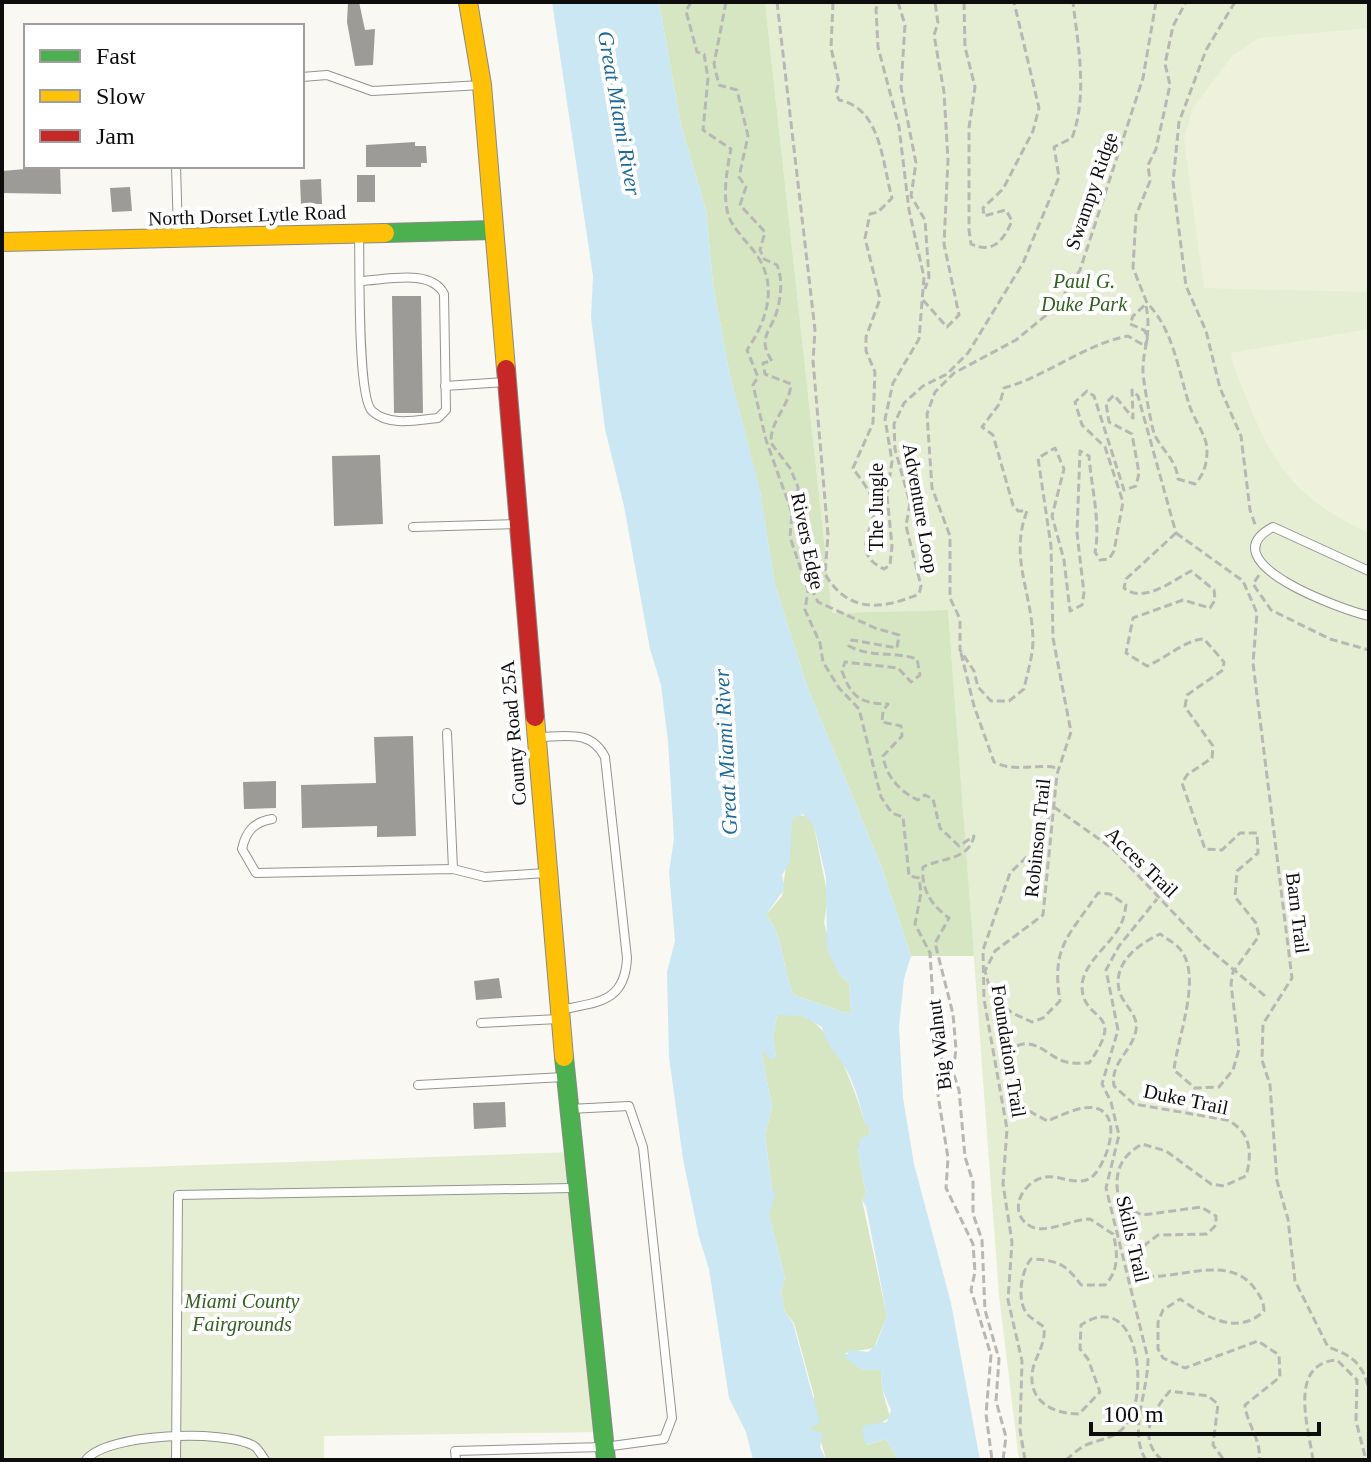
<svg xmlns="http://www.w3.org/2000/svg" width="1371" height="1462" font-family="Georgia,serif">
<rect width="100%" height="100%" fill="#faf8f2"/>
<g fill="#e5eed3">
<polygon points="765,2 1369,2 1369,1460 1019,1460 999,1295 948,610 832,613"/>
<polygon points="572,1152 602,1432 324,1436 324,1460 2,1460 2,1172"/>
</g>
<g fill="#d6e5c2">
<polygon points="659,2 765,2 832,613 948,610 974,956 911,956 882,868 807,686 775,585 760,491 729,371 713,284 706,210 681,125"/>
<path d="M797 815 808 816 814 826 828 898 824 923 838 973 849 983 851 1011 846 1013 794 995C782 970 784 935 766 915L782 896 792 819Z"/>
<path d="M777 1015C785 1015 795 1014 802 1016 835 1026 856 1095 866 1125L869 1124 870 1134 858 1149 866 1195 862 1200 887 1316 874 1348 845 1353 862 1370 881 1369 882 1389 890 1417 865 1434 867 1445 886 1439 898 1460H826L819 1434 809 1428 814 1396 794 1323 785 1312 781 1291 785 1278 769 1215 772 1189 765 1135 772 1107 761 1050 776 1057 773 1037Z"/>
</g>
<g fill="#eef2dd">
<polygon points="1369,28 1369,292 1204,288 1184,139 1193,108 1232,56 1259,38"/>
<path d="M1369 329V533C1281 492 1267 451 1233 364L1231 353Z"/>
</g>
<path fill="#cae7f3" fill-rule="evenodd" d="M552 2H659L681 125 706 210 713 284 729 371 760 490 775 585 807 686 882 868 911 956 904 979 899 1027 903 1098 914 1164 951 1303 980 1460H898L886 1439 866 1445 862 1429 865 1425 887 1422 891 1410 882 1389 881 1370H862L844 1357 851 1350 868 1352 876 1345 887 1316 866 1206 862 1200 866 1195 858 1149 861 1138 870 1134 869 1125 866 1126C861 1110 857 1092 850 1077 843 1060 824 1044 822 1027L802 1016 777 1015 773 1037 776 1057 772 1060 761 1050 772 1107 765 1135 772 1189 776 1193 769 1215 785 1278 781 1291 785 1312 793 1323 820 1423 809 1428 823 1434 820 1447 826 1460H753L746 1432 729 1398 709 1269 699 1237 683 1159 669 1057 667 972 675 941 669 872 674 839 668 741 661 685 650 649 624 506 605 429 591 317 593 276ZM803 814 814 826 826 877 827 949 838 973 849 983 851 1011 846 1013 794 995C782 970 784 936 766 915L785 888 782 875 790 862 792 819Z"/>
<g fill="#9d9b98">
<polygon points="348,2 359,2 365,30 375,29 373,65 355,66 347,22"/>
<polygon points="415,142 415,146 426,146 427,163 421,163 421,167 366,167 366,145"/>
<polygon points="60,166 61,194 2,193 2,171"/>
<rect x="357" y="175" width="18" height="27"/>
<polygon points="321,179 322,204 301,204 300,180"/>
<polygon points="130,187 132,211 112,212 110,188"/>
<polygon points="392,296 421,296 423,413 394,413"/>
<polygon points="380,455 383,524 334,526 332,456"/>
<polygon points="413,736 416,836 377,837 377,826 302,828 301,785 376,783 374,737"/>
<polygon points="276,781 276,808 244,809 243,782"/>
<polygon points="499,978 502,998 476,1000 474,981"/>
<polygon points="505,1102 506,1127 474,1129 473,1103"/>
</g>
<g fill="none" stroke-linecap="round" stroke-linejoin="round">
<defs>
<g id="lane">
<polyline points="302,77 327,75 372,91 482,85"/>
<polyline points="176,166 178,234"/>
<path d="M359 235C360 263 357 397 372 411 390 427 417 420 438 418L446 410 444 294C431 268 386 280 360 281"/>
<polyline points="445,386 505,382"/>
<polyline points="413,527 518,524"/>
<path d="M1369 571 1273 527C1207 562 1343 610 1369 616"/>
<polyline points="447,733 453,869"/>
<path d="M539 737C567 736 591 730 605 757L627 958C625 1003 597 1002 560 1010"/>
<path d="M272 819C254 822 246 831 242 849L256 873 453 869 485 877 546 873"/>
<polyline points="481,1023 559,1019"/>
<polyline points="418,1085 564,1077"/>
<path d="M86 1460C106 1433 225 1429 254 1446 258 1448 262 1456 265 1460"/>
<polyline points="176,1460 178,1195 572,1188"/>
<polyline points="456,1460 455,1451 604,1447 664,1439 672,1418 643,1147 629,1106 569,1109"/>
</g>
<g id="fast">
<polyline points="385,233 493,230"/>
<polyline points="564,1057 606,1460"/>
</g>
<g id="slow">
<polyline points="468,2 482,85 506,369"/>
<polyline points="2,242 385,233"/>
<polyline points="535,717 564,1057"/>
</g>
<polyline id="jam" points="506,369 535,717"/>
</defs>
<use href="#lane" stroke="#949390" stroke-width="10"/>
<use href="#fast" stroke="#8a8987" stroke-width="20"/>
<use href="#slow" stroke="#8a8987" stroke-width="20"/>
<use href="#jam" stroke="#8a8987" stroke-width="20"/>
<g stroke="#b8b7b6" stroke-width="3" stroke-dasharray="8 4" stroke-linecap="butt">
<path d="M691 2 686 11 697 52 704 54 708 78 703 130 731 149C727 169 722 197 729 217 736 233 749 243 758 257 778 288 766 322 747 350L758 377 753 385 766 440 792 513 790 537 808 590 805 610 820 643 823 662 839 688 859 709 881 797 892 813 903 817 909 876 919 878 921 893 915 924 930 953 934 1017 944 1039 940 1070 944 1087 938 1095 948 1158 946 1188 973 1244 975 1272 971 1290 991 1355 986 1414 992 1460"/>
<path d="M726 2 714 64 719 85 737 90 748 136 739 177 746 187 740 205 765 232 760 250 764 259 777 265C783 279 781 299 776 314 770 332 757 339 772 361L763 363 765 374 791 384C789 408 770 420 771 443L790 468 798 487 796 526 811 558 810 586 818 602 875 628 899 635 897 648 852 640 849 646C871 658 893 651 917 659L920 675 911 682 898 668 845 662 842 671C851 697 861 704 888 704L883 711 882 722 901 726 902 736 883 756C886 776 899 791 918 800L925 795 933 799 940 828 959 846 974 836C968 861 943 857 923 867 921 889 931 905 949 918L935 943 953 1014 956 1049 953 1072 959 1090 965 1157 973 1182V1214L982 1240 985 1310 999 1359 996 1401 1006 1437 1003 1460"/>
<path d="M777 2 815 330 813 361 828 535 825 574C848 613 881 610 919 594L921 586 906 526 910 503 895 449 894 424 904 403 923 386 947 374 968 353 1023 263 1059 177 1054 147 1072 138C1088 95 1078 46 1073 2"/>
<path d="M833 2 831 48 839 82 836 93 839 100C881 108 882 162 892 198L878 212 870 214 865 238 880 299 866 337V351L875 372 873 423 853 468C860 479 874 494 874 508 874 531 850 553 884 569L890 565 892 546 887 496 892 461 885 419 893 383 919 339 924 277 909 210 899 127 878 47 876 9 879 2"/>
<polyline points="898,2 905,25 901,87 916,163 911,196 925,220 929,277 925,289"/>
<path d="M964 2 965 47 975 87 969 128V230L971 244C993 254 1003 241 1012 221L1006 210 984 216 983 208 1003 189 1033 131 1039 108 1014 2"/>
<path d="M1156 2 1143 78 1080 270 1056 307 1016 340 954 373 935 392 927 414 932 488 950 536V598L960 619V650L974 671 978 687 991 701H1009L1024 689C1027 674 1033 656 1033 640 1032 591 1009 558 1027 511H1018L1013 505 993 435 982 427 1000 403 1004 388C1047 376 1083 345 1128 336L1145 346 1148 337 1144 330 1130 324 1133 316 1147 303 1133 268 1136 215 1150 181 1148 165 1156 149 1170 85 1165 64 1173 26 1186 2"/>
<polyline points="1235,2 1206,50 1179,122 1173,182 1186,286 1206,331 1220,388 1241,436 1250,510 1256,527"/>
<polyline points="923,300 947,327 959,315 944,244 948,160 944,92 934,35 938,23 935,2"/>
<path d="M1146 306C1153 338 1139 356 1144 381 1145 390 1152 430 1155 436 1164 452 1176 460 1178 479L1195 484C1204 474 1207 464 1207 450 1207 435 1193 419 1189 404 1178 369 1173 329 1147 303"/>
<path d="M1176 533 1126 579 1124 588C1144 604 1172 581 1191 571L1214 590 1215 600 1210 608 1183 600 1133 618 1126 653 1147 666C1165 659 1186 639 1204 639L1224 662 1223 670 1187 695 1185 707 1213 746 1212 758 1187 775 1182 783 1205 849 1222 850 1240 833H1257L1258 853 1237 871 1235 897 1256 923 1259 936 1233 972 1231 984 1239 1049 1233 1070 1219 1087 1195 1088 1174 1070C1177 1038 1203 976 1180 949 1175 943 1167 939 1160 934 1139 944 1113 962 1119 990 1122 1004 1139 1014 1136 1030 1132 1052 1110 1062 1114 1086L1134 1104 1227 1120C1250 1131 1253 1152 1246 1176L1224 1186 1211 1184 1166 1151 1142 1144C1115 1160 1114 1178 1120 1206L1143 1215 1201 1207 1216 1216V1225L1207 1234 1158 1235 1133 1254 1143 1276C1178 1280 1230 1253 1255 1289 1260 1296 1264 1302 1264 1311 1237 1337 1205 1316 1180 1299L1163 1310 1158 1322V1349L1163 1358 1185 1368 1258 1341 1279 1355 1280 1377 1245 1405C1247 1425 1262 1441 1259 1460"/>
<path d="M1176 533 1243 581 1257 613 1253 663 1292 978 1263 1024 1262 1060 1270 1085 1277 1181 1288 1219 1295 1281 1328 1347C1353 1356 1362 1363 1369 1389"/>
<polyline points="1259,575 1253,584 1271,610 1330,639 1369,650"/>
<path d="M961 653 974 706 994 762C1016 773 1035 763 1058 768"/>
<polyline points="1054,807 1113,849 1202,943 1265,996"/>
<polyline points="1025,1460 1020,1430 1022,1361 1008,1300 1012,1242 1003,1184 1007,1129 984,999 983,950 1010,873 1034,850 1051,812"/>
<path d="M1066 1460C1072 1455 1079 1448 1086 1445 1102 1438 1117 1439 1128 1422 1149 1390 1138 1287 1081 1325L1080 1349 1088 1359 1100 1392 1079 1414C1055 1414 1030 1403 1032 1375 1033 1358 1046 1347 1044 1327 1039 1323 1032 1319 1028 1315 1016 1302 1021 1271 1031 1259 1057 1260 1066 1264 1081 1285H1105C1119 1271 1118 1252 1113 1234L1090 1219C1072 1219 1045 1235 1030 1226 1006 1212 1023 1180 1046 1177 1061 1175 1080 1188 1093 1176 1107 1162 1124 1114 1095 1108 1080 1105 1061 1116 1047 1121 1041 1117 1031 1113 1025 1108 1011 1095 993 1049 1023 1044 1039 1042 1049 1056 1063 1061 1071 1064 1081 1063 1089 1063 1128 1008 1083 1024 1082 987 1082 963 1112 944 1121 924 1124 918 1125 911 1126 905L1110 894 1098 893C1069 936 1051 946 1060 1001L1043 1018 1032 1022 1012 1013 992 996 985 971 995 951 1043 915 1057 774 1071 732 1053 638 1051 546 1038 458 1055 448 1064 469 1052 516 1064 560 1070 611 1082 605 1084 593 1077 533 1080 451 1089 456C1091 485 1101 524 1095 552L1100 560 1109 559 1114 551 1123 502 1105 447 1082 425 1075 402 1087 391 1094 396 1124 490 1136 486 1139 473 1132 434 1109 422 1106 403 1114 395 1133 418 1132 390 1138 396 1176 533"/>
<path d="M1146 1460C1128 1433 1148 1392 1148 1359L1106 1188 1119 1135 1111 1102 1102 1084 1118 1030 1106 970 1119 946 1157 899"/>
<path d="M1162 1460C1137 1439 1152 1411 1170 1391L1208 1396 1218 1404 1213 1445 1224 1460"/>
<path d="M1313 1460C1309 1429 1287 1363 1337 1360L1357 1380 1356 1421 1366 1460"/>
</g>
<use href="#lane" stroke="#fefefd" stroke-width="8"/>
<use href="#fast" stroke="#4caf50" stroke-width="18"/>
<use href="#slow" stroke="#ffc107" stroke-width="18"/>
<use href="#jam" stroke="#c62828" stroke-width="18"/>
</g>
<g text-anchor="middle" stroke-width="8" stroke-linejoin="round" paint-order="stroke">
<g font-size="20" fill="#0d0d0d" stroke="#fff">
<text transform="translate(1091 191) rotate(-71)" y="7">Swampy Ridge</text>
<text transform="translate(247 215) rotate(-2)" y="7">North Dorset Lytle Road</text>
<text transform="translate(876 507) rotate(-90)" y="7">The Jungle</text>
<text transform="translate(921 508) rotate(80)" y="7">Adventure Loop</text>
<text transform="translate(808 541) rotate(78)" y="7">Rivers Edge</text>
<text transform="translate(513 733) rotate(-95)" y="7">County Road 25A</text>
<text transform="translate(1037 838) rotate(-84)" y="7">Robinson Trail</text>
<text transform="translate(1142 862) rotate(44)" y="7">Acces Trail</text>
<text transform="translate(1298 913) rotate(83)" y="7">Barn Trail</text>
<text transform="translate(939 1045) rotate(-97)" y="7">Big Walnut</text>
<text transform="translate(1009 1051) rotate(81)" y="7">Foundation Trail</text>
<text transform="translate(1186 1099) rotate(12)" y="7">Duke Trail</text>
<text transform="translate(1133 1239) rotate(77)" y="7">Skills Trail</text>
</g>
<g font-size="20" font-style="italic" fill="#336121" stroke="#fff">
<text x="1084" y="288">Paul G.<tspan x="1084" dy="23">Duke Park</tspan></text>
<text x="242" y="1308">Miami County<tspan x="242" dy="23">Fairgrounds</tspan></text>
</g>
<g font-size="22" font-style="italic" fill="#1d6b98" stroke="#fff">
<text transform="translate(620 113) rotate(80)" y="8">Great Miami River</text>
<text transform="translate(725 752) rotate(-93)" y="8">Great Miami River</text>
</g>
</g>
<rect width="1371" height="1462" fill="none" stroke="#0d0d0d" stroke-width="8"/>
<rect x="24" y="24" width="280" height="144" fill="#ffffff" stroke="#9e9e9e" stroke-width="2"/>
<rect x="40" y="50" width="40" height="12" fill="#4caf50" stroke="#9e9e9e" stroke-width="2"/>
<text x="96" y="64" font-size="24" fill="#0d0d0d">Fast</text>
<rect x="40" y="90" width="40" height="12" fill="#ffc107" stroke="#9e9e9e" stroke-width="2"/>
<text x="96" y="104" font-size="24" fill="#0d0d0d">Slow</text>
<rect x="40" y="130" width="40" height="12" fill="#c62828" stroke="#9e9e9e" stroke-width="2"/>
<text x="96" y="144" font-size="24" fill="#0d0d0d">Jam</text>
<path d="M1091 1422v12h228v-12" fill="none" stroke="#0d0d0d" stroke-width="4"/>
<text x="1103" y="1422" font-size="24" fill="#0d0d0d" stroke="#ffffff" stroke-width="6" paint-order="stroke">100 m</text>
</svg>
